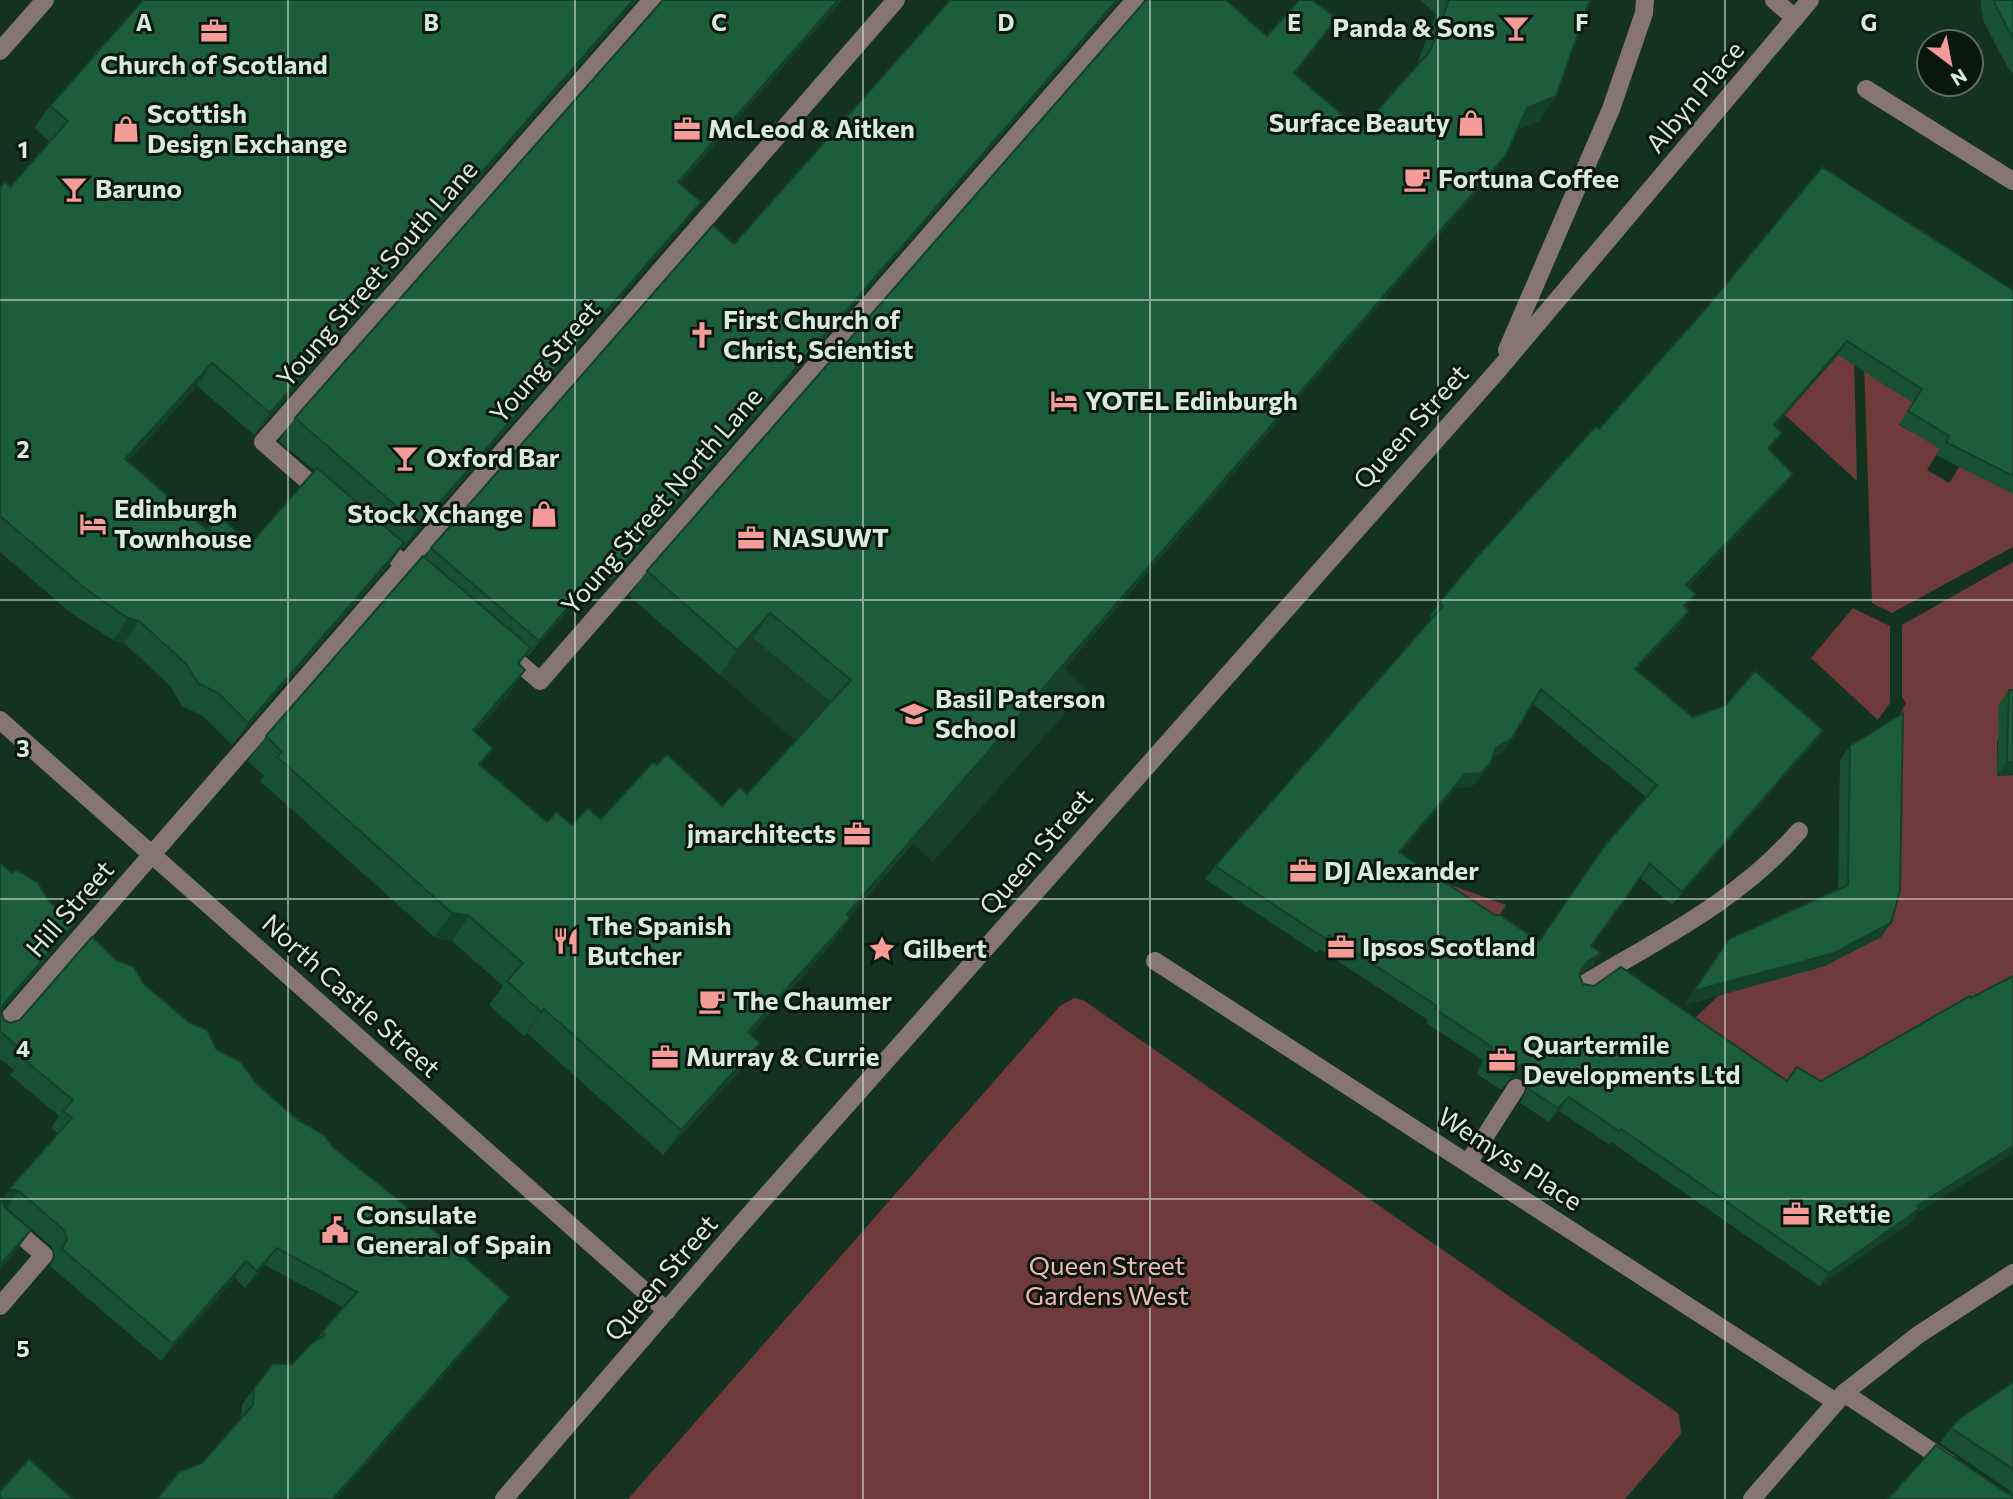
<svg xmlns="http://www.w3.org/2000/svg" width="2013" height="1499" font-family="Commissioner,sans-serif">
<rect width="100%" height="100%" fill="#133220"/>
<polygon fill="#173e28" points="765,625 1063,667 1087,689 933,862 720,675"/>
<g fill="#6e3b3a" fill-rule="evenodd">
<polygon points="1842,348 1854,357 1857,481 1785,415"/>
<path d="M1864 361 1884 374 1879 381 1889 388 1895 381 1918 395 1899 425 1914 433 1932 404 1942 410 1931 427 1948 437 1959 421 2013 454V487L2010 492 2013 494V547L1892 613 1872 603ZM1944 442 1967 455 1949 483 1927 470Z"/>
<polygon points="2013,562 2013,704 1999,704 1999,723 2013,741 1997,741 1997,776 2013,775 2013,985 1872,1061 1772,1103 1679,1041 1696,1017 1735,980 1813,970 1881,937 1893,726 1906,703 1902,697 1902,625"/>
<polygon points="1853,608 1890,626 1890,703 1878,720 1811,658"/>
<polygon points="1440,881 1506,905 1488,931"/>
<polygon points="1074,998 1083,1000 1679,1414 1681,1434 1625,1499 628,1499 1060,1006"/>
</g>
<g fill="none" stroke-linecap="round" stroke-linejoin="round">
<g stroke="#867473" stroke-width="18">
<polyline points="1774,0 1795,18"/>
<polyline points="0,51 45,0"/>
<polyline points="1866,89 2013,181"/>
<polyline points="1507,350 1611,109 1644,13 1645,0"/>
<polyline points="324,495 263,442 652,0"/>
<polyline points="376,540 427,584"/>
<polyline points="504,650 540,681 1135,0"/>
<polyline points="0,720 667,1311"/>
<polyline points="1155,961 1836,1402"/>
<path d="M1581 989 1586 983C1661 938 1741 899 1799 831"/>
<polyline points="0,1029 896,0"/>
<polyline points="1468,1163 1516,1088"/>
<polyline points="0,1217 44,1255 0,1306"/>
<polyline points="1844,1393 1949,1463"/>
<polyline points="504,1499 736,1230 1499,369 1810,0"/>
<polyline points="1752,1499 1844,1393 1918,1335 2013,1273"/>
</g>
</g>
<g fill="#185033" fill-rule="evenodd">
<polygon points="143,0 637,0 254,435 197,386 128,461 207,529 217,513 250,544 315,471 279,441 295,418 662,0 842,0 680,184 685,224 404,548 402,547 389,565 232,745 203,716 182,706 170,686 124,643 113,640 71,613 0,552 0,188 10,187 50,142 34,128 50,106"/>
<polygon points="1120,0 612,581 602,572 528,656 526,654 519,665 525,670 508,695 475,732 493,748 481,765 547,822 572,825 601,819 657,765 722,806 747,794 831,702 753,638 720,675 629,596 647,571 1267,36 1319,43 1295,74 1360,130 1416,67 1436,14 1420,0 1590,0 1556,96 1539,121 1517,130 1488,179 849,917 850,918 833,942 751,1034 743,1067 663,1155 527,1033 524,1036 489,1005 503,986 452,941 434,937 260,781 264,776 248,761 266,736 425,557 431,548 734,244"/>
<polygon points="1981,0 2013,0 2013,73 2009,70 1984,22 1981,7"/>
<path d="M2013 290V494L1936 455 1940 449 1899 424 1913 403 1838 355 1775 426 1773 446 1770 450 1793 474 1783 487 1688 587 1686 608 1689 611 1680 625 1636 670 1693 717 1823 730 1814 743 1672 905 1640 878 1592 946 1601 953 1592 966 1579 974 1583 984 1917 1213 1910 1223 1819 1286 1611 1142 1610 1145 1559 1111 1549 1122 1520 1103 1527 1088 1523 1079 1511 1078 1501 1090 1477 1074 1483 1060 1426 1023 1428 1020 1319 949 1317 953 1205 879 1215 866 1432 619 1430 616 1439 603 1599 429 1708 306ZM1533 704 1646 797 1539 941 1495 915 1400 853 1456 788 1471 787 1480 778 1490 764 1492 758 1503 752Z"/>
<polygon points="2009,690 2013,690 2013,775 1997,776 1999,704"/>
<polygon points="1850,746 1891,923 1881,937 1825,966 1685,1005 1720,952 1838,889 1840,760"/>
<polygon points="0,863 75,923 63,940 1,1011 4,1020 10,1023 144,984 217,1050 510,1297 498,1314 202,1463 241,1418 242,1405 254,1388 292,1364 316,1340 343,1307 265,1265 245,1288 235,1278 161,1361 50,1266 55,1256 51,1246 7,1208 5,1208 31,1230 18,1248 0,1269 0,1200 2,1200 59,1134 51,1128 59,1116 10,1075 14,1070 0,1059"/>
<polygon points="2013,1382 2013,1499 2007,1493 2012,1494 2009,1490 1940,1443 1951,1428"/>
</g>
<g fill="#144129">
<polygon points="633,0 637,0 254,435 270,413"/>
<polygon points="838,0 842,0 663,204 678,182"/>
<polygon points="1117,0 1120,0 612,581 623,566"/>
<polygon points="1337,18 1319,43 1277,98 1294,73"/>
<polygon points="1556,96 1539,121 1510,133 1527,108"/>
<polygon points="1506,155 1488,179 829,939 847,914"/>
<polygon points="701,202 685,224 404,548 419,526"/>
<polygon points="1847,341 1838,355 1764,439 1774,425"/>
<polygon points="212,363 197,386 110,481 125,459"/>
<polygon points="1782,433 1773,446 1759,462 1768,448"/>
<polygon points="1793,474 1783,487 1677,599 1686,585"/>
<polygon points="404,543 389,565 232,745 248,723"/>
<polygon points="612,556 602,572 528,656 539,641"/>
<polygon points="1689,611 1680,625 1625,682 1635,669"/>
<polygon points="770,613 753,638 720,675 737,650"/>
<polygon points="128,618 139,621 124,643 113,640"/>
<polygon points="525,670 508,695 456,755 473,730"/>
<polygon points="1823,730 1814,743 1672,905 1682,892"/>
<polygon points="1512,738 1503,752 1487,761 1496,748"/>
<polygon points="493,748 476,773 479,764"/>
<polygon points="2007,762 2013,762 2013,775 1997,776"/>
<polygon points="1490,764 1480,778 1471,787 1456,788 1390,865 1399,852 1465,774"/>
<polygon points="452,913 469,916 452,941 434,937"/>
<polygon points="850,918 833,942 731,1057 748,1032"/>
<polygon points="75,923 63,940 0,1012 3,1005"/>
<polygon points="1891,923 1881,937 1825,966 1685,1005 1694,991"/>
<polygon points="1601,953 1592,966 1578,975 1587,962"/>
<polygon points="544,1009 527,1033 524,1036 541,1012"/>
<polygon points="760,1043 743,1067 663,1155 681,1130"/>
<polygon points="1521,1064 1532,1065 1523,1079 1511,1078 1501,1090"/>
<polygon points="1569,1097 1559,1111 1549,1122 1558,1108"/>
<polygon points="2013,1146 2013,1154 1917,1213 1910,1223 1819,1286 1829,1273 1917,1206"/>
<polygon points="9,1189 19,1191 7,1208 0,1207 0,1203"/>
<polygon points="31,1230 18,1248 0,1269 0,1265"/>
<polygon points="277,1248 265,1265 245,1288 257,1271"/>
<polygon points="246,1261 235,1278 161,1361 173,1344"/>
<polygon points="510,1297 498,1314 336,1499 333,1499"/>
</g>
<g fill="#1c5d3b" stroke="#144129" stroke-width="2" fill-rule="evenodd">
<polygon points="143,0 633,0 270,413 212,363 125,459 209,531 217,513 250,544 317,468 404,543 248,723 218,693 198,683 186,664 139,621 128,618 87,590 0,516 0,188 5,182 10,187 68,121 50,106"/>
<polygon points="663,0 838,0 678,182 701,202 419,526 295,418"/>
<polygon points="950,0 1117,0 623,566 612,556 539,641 431,548 713,225 734,244"/>
<polygon points="1146,0 1226,0 1267,36 1299,0 1312,0 1337,18 1294,73 1360,130 1430,51 1449,0 1590,0 1556,96 1527,108 1506,155 847,914 850,918 748,1032 760,1043 681,1130 544,1009 541,1012 507,981 523,963 469,916 452,913 277,757 282,752 266,736 423,556 531,648 518,663 525,670 473,730 493,748 479,764 547,822 556,812 572,825 588,808 601,819 653,762 657,765 667,754 722,806 740,787 747,794 851,680 770,613 737,650 647,571"/>
<polygon points="1994,0 2013,0 2013,39 1996,6"/>
<path d="M1822 167 2013 290V476L1946 442 1949 436 1908 411 1922 389 1847 341 1774 425 1782 433 1768 448 1793 474 1686 585 1696 594 1684 606 1689 611 1635 669 1693 717 1726 705 1755 671 1823 730 1682 892 1650 864 1591 946 1601 953 1587 962 1579 974 1583 984 1594 986 1621 967 1787 1081 1797 1067 1821 1081 1970 996 1971 998 2013 976V1146L1917 1206 1919 1209 1829 1273 1621 1129 1619 1131 1569 1097 1558 1108 1533 1092 1529 1089 1537 1074 1532 1065 1521 1064 1511 1077 1486 1060 1492 1047 1435 1009 1437 1006 1329 935 1326 939 1215 866 1443 606 1439 603 1477 557 1596 426 1599 429 1708 306ZM1541 689 1657 785 1606 844 1539 941 1500 915H1495L1399 852 1465 774 1481 773 1490 764 1496 748 1512 738Z"/>
<polygon points="2009,690 2013,690 2013,762 2007,762"/>
<polygon points="1903,713 1900,891 1891,923 1834,953 1694,991 1729,939 1848,885 1850,746"/>
<polygon points="0,863 12,873 16,870 38,883 49,901 75,923 3,1005 1,1011 4,1020 10,1023 20,1020 92,937 116,960 134,967 144,984 172,1008 190,1023 207,1030 217,1050 240,1061 256,1083 298,1120 324,1135 333,1147 405,1205 510,1297 333,1499 157,1499 179,1472 202,1463 253,1405 254,1388 273,1364 292,1364 312,1343 325,1335 322,1332 357,1292 277,1248 257,1271 246,1261 173,1344 62,1249 67,1239 63,1229 19,1191 9,1189 72,1118 63,1111 73,1100 22,1058 26,1054 0,1031"/>
<polygon points="1,1198 5,1208 31,1230 0,1265 0,1200"/>
<polygon points="2013,1382 2013,1469 1951,1428 1959,1419"/>
<polygon points="1936,1445 2007,1493 2013,1495 2013,1499 1888,1499"/>
<polygon points="29,1459 73,1499 0,1499 0,1491"/>
</g>
<path fill="none" stroke="#d9eade" stroke-width="2" stroke-opacity="0.55" d="M288 0V1499M575 0V1499M863 0V1499M1150 0V1499M1438 0V1499M1725 0V1499M0 300H2013M0 600H2013M0 899H2013M0 1199H2013"/>
<defs>
<symbol id="bar-bare" viewBox="-9 -9 18 18"><path d="M-6-5H6L.8 .8V4.5H3.5V6h-7V4.5H-.8V.8Z" fill="#f59b98" stroke="#0a170f" stroke-width="2.5" paint-order="stroke"/></symbol>
<symbol id="office-bare" viewBox="-9 -9 18 18"><path d="M-6-3h4V-5.5h4V-3h4V5H-6ZM-1-4.5V-3h2v-1.5ZM-6 0V1H6V0Z" fill="#f59b98" stroke="#0a170f" stroke-width="2.5" paint-order="stroke"/></symbol>
<symbol id="shop-bare" viewBox="-9 -9 18 18"><path d="M-5-2.5h2.3a2.7 3.5 0 0 1 5.4 0H5L5.5 6h-11ZM-1.5-2.5h3a1.5 2.3 0 0 0-3 0Z" fill="#f59b98" stroke="#0a170f" stroke-width="2.5" paint-order="stroke"/></symbol>
<symbol id="cafe-bare" viewBox="-9 -9 18 18"><path d="M-5.5-4.5H6V0H3Q3 3.5 0 3.5H-2.5Q-5.5 3.5-5.5 0ZM3-3.2v2h1.7v-2ZM-6 4.5H4V6H-6Z" fill="#f59b98" stroke="#0a170f" stroke-width="2.5" paint-order="stroke"/></symbol>
<symbol id="church-bare" viewBox="-9 -9 18 18"><path d="M-1.2-6h2.4v3.5h3.3v2.4h-3.3V6h-2.4V-.1h-3.3v-2.4h3.3Z" fill="#f59b98" stroke="#0a170f" stroke-width="2.5" paint-order="stroke"/></symbol>
<symbol id="hotel-bare" viewBox="-9 -9 18 18"><path d="M-6-4.5h1.5V1H6V5H4.5V3h-9V5H-6ZM-4 0a1.8 1.8 0 1 1 3.6 0ZM.5 0V-2.5h3Q6-2.5 6 0Z" fill="#f59b98" stroke="#0a170f" stroke-width="2.5" paint-order="stroke"/></symbol>
<symbol id="school-bare" viewBox="-9 -9 18 18"><path d="M0-5L7-2L0 1L-7-2ZM-4 1L0 2.5L4 1V4Q0 6-4 4Z" fill="#f59b98" stroke="#0a170f" stroke-width="2.5" paint-order="stroke"/></symbol>
<symbol id="restaurant-bare" viewBox="-9 -9 18 18"><path d="M-5-6h1v4h1v-4h1v4h1v-4h1v5L-1.5 .5V6h-2V.5L-5-1ZM5-6V6H3V1.5H1.5Q1.5-4 5-6Z" fill="#f59b98" stroke="#0a170f" stroke-width="2.5" paint-order="stroke"/></symbol>
<symbol id="sight-bare" viewBox="-9 -9 18 18"><path d="M0-6L1.8-2.2L6-1.7L2.9 1.2L3.7 5.4L0 3.3L-3.7 5.4L-2.9 1.2L-6-1.7L-1.8-2.2Z" fill="#f59b98" stroke="#0a170f" stroke-width="2.5" paint-order="stroke"/></symbol>
<symbol id="civic-bare" viewBox="-9 -9 18 18"><path d="M-.6-6.5H3V-4.5H.6V-3L4-1V1h2V6H-6V1h2V-1L-.6-3ZM-1.2 2.5V6h2.4V2.5Z" fill="#f59b98" stroke="#0a170f" stroke-width="2.5" paint-order="stroke"/></symbol>
</defs>
<g fill-rule="evenodd">
<use href="#bar-bare" x="1497" y="9" width="38" height="38"/>
<use href="#office-bare" x="195" y="12" width="38" height="38"/>
<use href="#shop-bare" x="1452" y="104" width="38" height="38"/>
<use href="#shop-bare" x="107" y="110" width="38" height="38"/>
<use href="#office-bare" x="668" y="110" width="38" height="38"/>
<use href="#cafe-bare" x="1398" y="160" width="38" height="38"/>
<use href="#bar-bare" x="55" y="170" width="38" height="38"/>
<use href="#church-bare" x="683" y="316" width="38" height="38"/>
<use href="#hotel-bare" x="1045" y="382" width="38" height="38"/>
<use href="#bar-bare" x="386" y="439" width="38" height="38"/>
<use href="#shop-bare" x="525" y="495" width="38" height="38"/>
<use href="#hotel-bare" x="74" y="505" width="38" height="38"/>
<use href="#office-bare" x="732" y="519" width="38" height="38"/>
<use href="#school-bare" x="895" y="695" width="38" height="38"/>
<use href="#office-bare" x="838" y="815" width="38" height="38"/>
<use href="#office-bare" x="1284" y="852" width="38" height="38"/>
<use href="#restaurant-bare" x="547" y="922" width="38" height="38"/>
<use href="#office-bare" x="1322" y="928" width="38" height="38"/>
<use href="#sight-bare" x="863" y="930" width="38" height="38"/>
<use href="#cafe-bare" x="693" y="982" width="38" height="38"/>
<use href="#office-bare" x="646" y="1038" width="38" height="38"/>
<use href="#office-bare" x="1483" y="1041" width="38" height="38"/>
<use href="#office-bare" x="1777" y="1195" width="38" height="38"/>
<use href="#civic-bare" x="316" y="1211" width="38" height="38"/>
</g>
<g text-anchor="middle" stroke-width="6" stroke-linejoin="round" paint-order="stroke">
<g font-size="26" font-weight="bold" fill="#d9eade" stroke="#0a170f" text-anchor="start">
<text x="1495" y="37" text-anchor="end">Panda &amp; Sons</text>
<text x="214" y="74" text-anchor="middle">Church of Scotland</text>
<text x="147" y="123">Scottish<tspan x="147" dy="30">Design Exchange</tspan></text>
<text x="1450" y="132" text-anchor="end">Surface Beauty</text>
<text x="708" y="138">McLeod &amp; Aitken</text>
<text x="1438" y="188">Fortuna Coffee</text>
<text x="95" y="198">Baruno</text>
<text x="723" y="329">First Church of<tspan x="723" dy="30">Christ, Scientist</tspan></text>
<text x="1085" y="410">YOTEL Edinburgh</text>
<text x="426" y="467">Oxford Bar</text>
<text x="114" y="518">Edinburgh<tspan x="114" dy="30">Townhouse</tspan></text>
<text x="523" y="523" text-anchor="end">Stock Xchange</text>
<text x="772" y="547">NASUWT</text>
<text x="935" y="708">Basil Paterson<tspan x="935" dy="30">School</tspan></text>
<text x="836" y="843" text-anchor="end">jmarchitects</text>
<text x="1324" y="880">DJ Alexander</text>
<text x="587" y="935">The Spanish<tspan x="587" dy="30">Butcher</tspan></text>
<text x="1362" y="956">Ipsos Scotland</text>
<text x="903" y="958">Gilbert</text>
<text x="733" y="1010">The Chaumer</text>
<text x="1523" y="1054">Quartermile<tspan x="1523" dy="30">Developments Ltd</tspan></text>
<text x="686" y="1066">Murray &amp; Currie</text>
<text x="1817" y="1223">Rettie</text>
<text x="356" y="1224">Consulate<tspan x="356" dy="30">General of Spain</tspan></text>
</g>
<g font-size="26" fill="#d9eade" stroke="#0a170f">
<text transform="translate(1695 97) rotate(-50)" y="9">Albyn Place</text>
<text transform="translate(377 274) rotate(-49)" y="9">Young Street South Lane</text>
<text transform="translate(545 362) rotate(-49)" y="9">Young Street</text>
<text transform="translate(1411 427) rotate(-48)" y="9">Queen Street</text>
<text transform="translate(662 501) rotate(-49)" y="9">Young Street North Lane</text>
<text transform="translate(1036 852) rotate(-49)" y="9">Queen Street</text>
<text transform="translate(70 909) rotate(-49)" y="9">Hill Street</text>
<text transform="translate(351 996) rotate(42)" y="9">North Castle Street</text>
<text transform="translate(1510 1159) rotate(33)" y="9">Wemyss Place</text>
<text transform="translate(661 1278) rotate(-49)" y="9">Queen Street</text>
</g>
<g font-size="26" fill="#f5b9b5" stroke="#0a170f">
<text x="1107" y="1275">Queen Street<tspan x="1107" dy="30">Gardens West</tspan></text>
</g>
</g>
<g font-size="23" text-anchor="middle" font-weight="bold" fill="#d9eade" stroke="#0a170f" stroke-width="6" stroke-linejoin="round" paint-order="stroke">
<text x="144" y="31">A</text>
<text x="431" y="31">B</text>
<text x="719" y="31">C</text>
<text x="1006" y="31">D</text>
<text x="1294" y="31">E</text>
<text x="1582" y="31">F</text>
<text x="1869" y="31">G</text>
<text x="23" y="158">1</text>
<text x="23" y="458">2</text>
<text x="23" y="757">3</text>
<text x="23" y="1057">4</text>
<text x="23" y="1357">5</text>
</g>
<g transform="translate(1950 63) rotate(148)"><circle r="33" fill="#0a170f" stroke="#5d6b62" stroke-width="2"/>
<path d="M0-5L12 26L0 18L-12 26Z" fill="#f59b98"/>
<text y="-10" font-size="19" font-weight="bold" text-anchor="middle" fill="#d9eade">N</text>
</g>
</svg>
